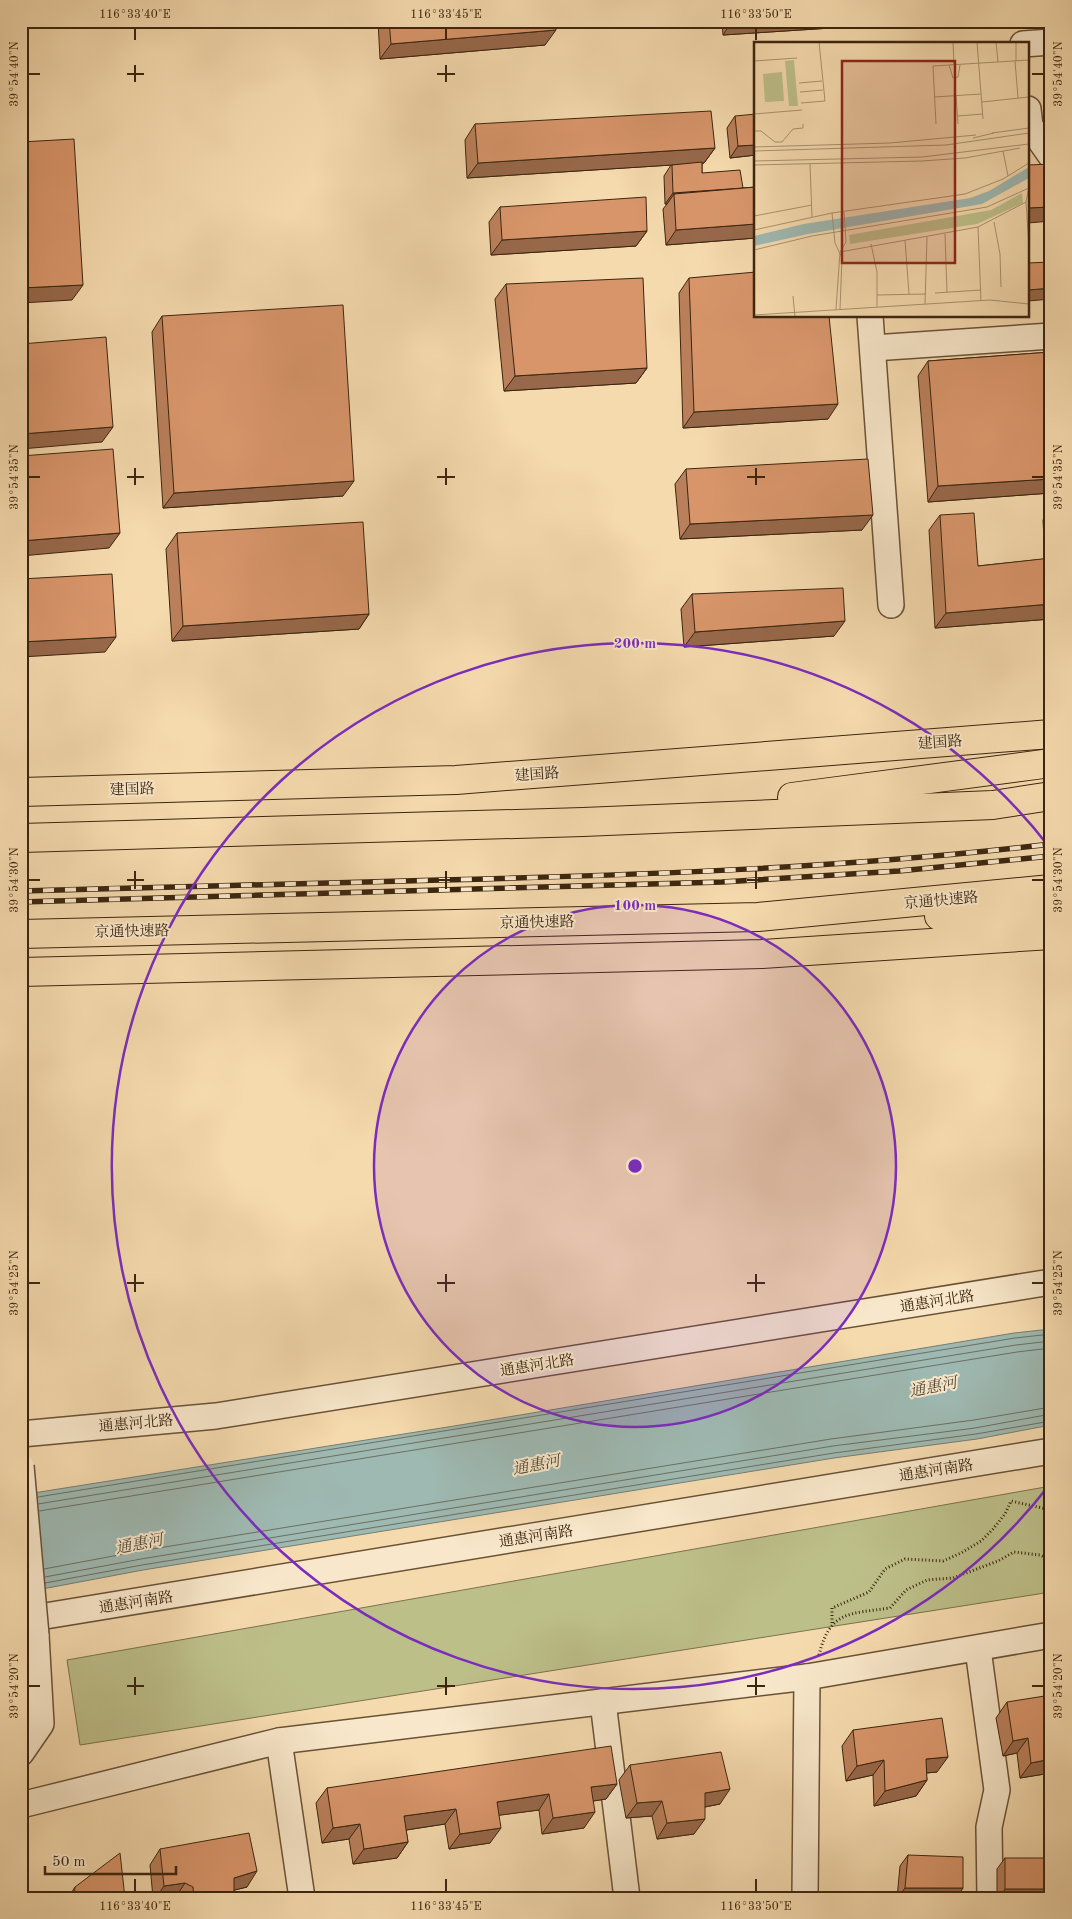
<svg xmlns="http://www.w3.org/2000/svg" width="1072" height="1919" font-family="'Old Standard TT','Noto Serif SC',serif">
<rect width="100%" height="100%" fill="#f5daae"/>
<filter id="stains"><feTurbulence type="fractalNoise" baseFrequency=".004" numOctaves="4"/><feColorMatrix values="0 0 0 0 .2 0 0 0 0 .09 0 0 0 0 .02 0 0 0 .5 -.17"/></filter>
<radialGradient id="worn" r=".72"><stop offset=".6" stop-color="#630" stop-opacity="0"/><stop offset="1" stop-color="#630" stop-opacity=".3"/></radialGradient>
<polygon fill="#bdbf89" stroke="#7c724c" points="1051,1486 1051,1592 80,1745 67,1660"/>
<polygon fill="#9eb9b2" stroke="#777e71" points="1051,1329 1051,1425 977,1439 834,1458 143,1570 21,1593 21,1495 454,1426 1014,1333"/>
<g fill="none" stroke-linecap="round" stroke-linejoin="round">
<g stroke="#6d6f60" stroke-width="1">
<polyline points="38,1497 1015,1338 1051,1334"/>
<polyline points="38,1504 1016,1345 1051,1341"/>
<polyline points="39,1511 1017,1352 1051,1348"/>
<polyline points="44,1569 140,1551 831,1439 974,1420 1051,1407"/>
<polyline points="45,1577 141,1559 833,1446 975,1428 1051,1414"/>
<polyline points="45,1583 142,1565 834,1453 976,1434 1051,1421"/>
</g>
<defs>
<g id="minor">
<polyline points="1023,44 1051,42"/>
<polyline points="1028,109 1030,126 1051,156"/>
<polyline points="870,316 891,605"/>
<polyline points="873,348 1051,336"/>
<polyline points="21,1434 216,1416 1051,1282"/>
<polyline points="21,1620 1051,1451"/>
<polyline points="978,1649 997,1790 989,1827 990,1898"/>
<polyline points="603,1702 627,1898"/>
<polyline points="279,1741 302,1898"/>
<polyline points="21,1753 41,1724 36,1635"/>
<polyline points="21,1805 279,1741 807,1677 1051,1635"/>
<polyline points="805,1898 807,1677"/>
</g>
<g id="major">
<polyline points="21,792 456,780 1051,734"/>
<polyline points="21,972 762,954 1051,935"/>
</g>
<g id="highway">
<polyline points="792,797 1051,763"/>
<polyline points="21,838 583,822 993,805 1051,796"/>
<polyline points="939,916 984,916 1051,911"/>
<polyline points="21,934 758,917 1051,889"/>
</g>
</defs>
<use href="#minor" stroke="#6a5237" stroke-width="28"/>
<use href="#major" stroke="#3c250f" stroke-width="30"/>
<use href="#highway" stroke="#3c250f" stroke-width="30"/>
<g stroke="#3c250f" stroke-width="3" stroke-dasharray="1 2.5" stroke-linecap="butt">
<polyline points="832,1623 832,1608 869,1592 885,1569 905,1559 943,1561 961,1553 981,1541 993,1529 1005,1514 1011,1501 1051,1510"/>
<path d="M819 1655C830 1610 850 1614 890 1608L906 1590 927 1580 953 1578 998 1561 1014 1552 1040 1555 1051 1560"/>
</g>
<use href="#minor" stroke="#f8e7ca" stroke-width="25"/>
<use href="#major" stroke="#f5daae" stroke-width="28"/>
<use href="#highway" stroke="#f5daae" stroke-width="28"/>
<defs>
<g id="rail">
<path d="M21 891C161 887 301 884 441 880 645 875 848 868 1051 844"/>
<polyline points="21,902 722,882 899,871 1051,856"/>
</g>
</defs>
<use href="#rail" stroke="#3c250f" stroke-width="5.5"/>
<use href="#rail" stroke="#f8e7ca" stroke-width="4" stroke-dasharray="11" stroke-linecap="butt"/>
<defs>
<polyline id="minor-bridge" points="21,1466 36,1635"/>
</defs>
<use href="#minor-bridge" stroke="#6a5237" stroke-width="28" stroke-linecap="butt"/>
<use href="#minor-bridge" stroke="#f8e7ca" stroke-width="25"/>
</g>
<g fill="#ba805b" stroke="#3c250f">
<polygon points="378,21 555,21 545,45 380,59"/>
<polygon points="722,21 836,21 831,28 723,35"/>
<polygon points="735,116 756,155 730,158 727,128"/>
<polygon points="475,124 715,148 704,163 702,164 702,173 742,188 756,187 756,238 666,245 663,209 667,204 665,204 664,176 671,165 467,178 465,140"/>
<polygon points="500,207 647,231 636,246 491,255 489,222"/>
<polygon points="689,278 828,419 683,428 679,293"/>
<polygon points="506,284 647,368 636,383 504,391 495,299"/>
<polygon points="162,316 343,496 163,508 152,332"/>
<polygon points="1051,352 1051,493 928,502 918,376 928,361"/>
<polygon points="686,469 862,530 680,539 675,484"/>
<polygon points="1051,508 1051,619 935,628 929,530 940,515 978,566 1045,559 1043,520"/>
<polygon points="177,533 369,614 359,629 172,641 166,549"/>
<polygon points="692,594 834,636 684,647 681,609"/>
<polygon points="1007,1702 1051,1773 1020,1778 1017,1753 1003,1756 996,1718"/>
<polygon points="853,1730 937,1772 926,1773 927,1780 916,1796 874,1806 873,1775 846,1781 842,1746"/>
<polygon points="630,1765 720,1804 705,1807 694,1834 657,1839 652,1816 626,1818 619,1780"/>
<polygon points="617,1784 606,1799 593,1801 584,1828 542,1834 539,1810 499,1815 490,1843 449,1849 445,1824 406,1830 408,1842 397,1858 353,1864 349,1839 322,1843 316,1803 327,1788"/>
<polygon points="160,1849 247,1887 234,1890 234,1898 153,1898 150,1865"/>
<polygon points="908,1855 963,1888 956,1898 897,1898 900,1866"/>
<polygon points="1005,1858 1051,1898 997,1898 997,1869"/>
<polygon points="75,1887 125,1898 68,1898"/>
</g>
<g fill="#97684a" stroke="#3c250f">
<polygon points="732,21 836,21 831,28 723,35"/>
<polygon points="556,30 545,45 380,59 391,44"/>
<polygon points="756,145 756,155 730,158 738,146"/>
<polygon points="715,148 704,163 467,178 478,163"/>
<polygon points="743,188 735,199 674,194 667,204 665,204 673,193"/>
<polygon points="1051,207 1051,221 1028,223 1028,208"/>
<polygon points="756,224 756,238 666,245 676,230"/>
<polygon points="647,231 636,246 491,255 502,240"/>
<polygon points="83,285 72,300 21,303 21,288"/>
<polygon points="1051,288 1051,299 1028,301 1028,290"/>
<polygon points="647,368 636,383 504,391 515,376"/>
<polygon points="838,404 828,419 683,428 694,412"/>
<polygon points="113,427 102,442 21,449 21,434"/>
<polygon points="1051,479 1051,493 928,502 938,486"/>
<polygon points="354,481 343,496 163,508 174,493"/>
<polygon points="873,515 862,530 680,539 690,524"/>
<polygon points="120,533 109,548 21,556 21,541"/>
<polygon points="1051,604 1051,619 935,628 946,613"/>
<polygon points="369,614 359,629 172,641 183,626"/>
<polygon points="845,621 834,636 684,647 695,632"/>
<polygon points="116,637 105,652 21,657 21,642"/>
<polygon points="1028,1738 1017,1753 1003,1756 1013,1741"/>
<polygon points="948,1757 937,1772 915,1774 926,1759"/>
<polygon points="1051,1759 1051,1773 1020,1778 1031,1763"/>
<polygon points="884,1760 873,1775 846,1781 857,1766"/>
<polygon points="927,1780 916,1796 874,1806 885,1791"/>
<polygon points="617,1784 606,1799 581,1803 591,1787"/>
<polygon points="730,1789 720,1804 694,1809 705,1793"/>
<polygon points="549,1794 539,1810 486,1817 497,1802"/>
<polygon points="662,1801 652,1816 626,1818 637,1803"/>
<polygon points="456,1809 445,1824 393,1832 404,1816"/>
<polygon points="595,1812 584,1828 542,1834 553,1818"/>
<polygon points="705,1819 694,1834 657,1839 667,1823"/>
<polygon points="360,1824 349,1839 322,1843 333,1828"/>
<polygon points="501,1828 490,1843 449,1849 460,1834"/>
<polygon points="408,1842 397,1858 353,1864 364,1849"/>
<polygon points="257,1871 247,1887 223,1893 234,1878"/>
<polygon points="185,1883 175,1898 156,1898 164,1886"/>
<polygon points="905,1888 963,1888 956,1898 898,1898"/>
<polygon points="1005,1889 1051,1889 1051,1898 1000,1898"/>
</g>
<g fill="#d8956a" stroke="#3c250f">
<polygon points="389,21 555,21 556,30 391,44"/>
<polygon points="711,111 715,148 478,163 475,124"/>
<polygon points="756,114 756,145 738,146 735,116"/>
<polygon points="74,139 83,285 21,288 21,142"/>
<polygon points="702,162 702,173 740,170 743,188 673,193 672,165"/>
<polygon points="1051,164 1051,207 1028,208 1028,165"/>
<polygon points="756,187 756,224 676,230 674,194"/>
<polygon points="646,197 647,231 502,240 500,207"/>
<polygon points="1051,262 1051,288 1028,290 1028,263"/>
<polygon points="756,272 756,316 829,316 838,404 694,412 689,278"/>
<polygon points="643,278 647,368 515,376 506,284"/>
<polygon points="343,305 354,481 174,493 162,316"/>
<polygon points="106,337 113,427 21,434 21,344"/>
<polygon points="1051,352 1051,479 938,486 928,361"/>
<polygon points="113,449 120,533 21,541 21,456"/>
<polygon points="868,459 873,515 690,524 686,469"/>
<polygon points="974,513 978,566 1051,558 1051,604 946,613 940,515"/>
<polygon points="363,522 369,614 183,626 177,533"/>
<polygon points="112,574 116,637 21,642 21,579"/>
<polygon points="843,588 845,621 695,632 692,594"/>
<polygon points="1051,1695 1051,1759 1031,1763 1028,1738 1013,1741 1007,1702"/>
<polygon points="942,1718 948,1757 926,1759 927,1780 885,1791 884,1760 857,1766 853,1730"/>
<polygon points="611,1746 617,1784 591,1787 595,1812 553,1818 549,1794 497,1802 501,1828 460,1834 456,1809 404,1816 408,1842 364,1849 360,1824 333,1828 327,1788"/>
<polygon points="721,1752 730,1789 705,1793 705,1819 667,1823 662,1801 637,1803 630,1765"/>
<polygon points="249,1833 257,1871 234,1878 234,1898 194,1898 193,1887 185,1883 164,1886 160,1849"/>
<polygon points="120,1853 125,1898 74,1898 75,1887"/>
<polygon points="908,1855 963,1857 963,1888 905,1888"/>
<rect x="1005" y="1858" width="46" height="31"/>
</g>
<path fill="none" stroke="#3c250f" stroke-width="2" d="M135 28V40M446 28V40M756 28V40M135 65V82M446 65V82M28 74H40M127 74H144M437 74H455M1032 74H1044M135 468V485M446 468V485M756 468V485M28 477H40M127 477H144M437 477H455M747 477H765M1032 477H1044M135 871V889M446 871V889M756 871V889M28 880H40M127 880H144M437 880H455M747 880H765M1032 880H1044M135 1274V1292M446 1274V1292M756 1274V1292M28 1283H40M127 1283H144M437 1283H455M747 1283H765M1032 1283H1044M135 1677V1695M446 1677V1695M756 1677V1695M28 1686H40M127 1686H144M437 1686H455M747 1686H765M1032 1686H1044M135 1879V1892M446 1879V1892M756 1879V1892"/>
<circle cx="635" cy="1166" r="261" fill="#7b2cbf" fill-opacity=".12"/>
<g fill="none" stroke="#7b2cbf" stroke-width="2.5">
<circle cx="635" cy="1166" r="261"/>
<path d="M1050 1484A523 523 0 1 1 1050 848"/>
</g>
<g text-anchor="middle" stroke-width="4" stroke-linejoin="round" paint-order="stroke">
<g font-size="15" fill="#3c250f" stroke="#f8e7ca">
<text transform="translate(940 742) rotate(-4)" y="5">建国路</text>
<text transform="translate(537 774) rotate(-4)" y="5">建国路</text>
<text transform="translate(132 789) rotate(-2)" y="5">建国路</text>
<text transform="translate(941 900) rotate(-5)" y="5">京通快速路</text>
<text transform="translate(537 922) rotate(-1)" y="5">京通快速路</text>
<text transform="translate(132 931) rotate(-1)" y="5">京通快速路</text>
<text transform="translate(937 1301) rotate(-9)" y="5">通惠河北路</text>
<text transform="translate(537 1365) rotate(-9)" y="5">通惠河北路</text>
<text transform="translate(136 1423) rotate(-5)" y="5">通惠河北路</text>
<text transform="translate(936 1470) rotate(-9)" y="5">通惠河南路</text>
<text transform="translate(536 1536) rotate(-9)" y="5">通惠河南路</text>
<text transform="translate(136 1602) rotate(-9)" y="5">通惠河南路</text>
</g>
<g font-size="16" font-style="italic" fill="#544a38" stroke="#f8e7ca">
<text transform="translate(933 1386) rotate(-11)" y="6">通惠河</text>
<text transform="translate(536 1464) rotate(-11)" y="6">通惠河</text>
<text transform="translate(139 1543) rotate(-11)" y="6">通惠河</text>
</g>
</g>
<g transform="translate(754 42)">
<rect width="275" height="275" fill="#f5daae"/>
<path d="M40 18 44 64H35L31 19ZM28 30 30 59 11 60 9 32ZM268 151 269 161 223 182 96 202 95 193 237 168Z" fill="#bdbf89"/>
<path d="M275 125V136L228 162 54 192 0 204V194L50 182 216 156 235 149Z" fill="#9eb9b2"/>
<path fill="none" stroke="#ab926e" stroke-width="1" d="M199 0 200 23M223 0 229 77M242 0 244 20M262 0V19M0 19 43 16M261 19 264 56M195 23 199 36 204 35 206 23M45 41 68 39M46 50 69 48M202 54 204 82M180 55 227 52M228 60 275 55M47 61 71 59 65 0M0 72 48 68M204 74 229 72M182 82 179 24 275 18M0 89H7L21 100H28L39 87 49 86V82M238 91 275 86M219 96 240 91M0 105 136 101 222 93M0 109 192 103 275 91M249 109 254 134M0 119 168 115 275 102M56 122 58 175M0 123 168 119 211 116 266 106M275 145 272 160 275 204M78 171 81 201 88 216 86 267M0 174 58 163M240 180 246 212 247 245M224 185 227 259M0 188 78 171 211 152 249 137 275 121M191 192 193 250M151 198 155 252M117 202 123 230V265M0 208 58 194 233 165 275 146M86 210 224 185 272 160M181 251 227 248M123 253 172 252M39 254 41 275M171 262 173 195M82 267 86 210 92 200 90 170M0 273 236 258 275 262"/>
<path fill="#8f2418" fill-opacity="0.15" stroke="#8f2418" stroke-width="2.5" d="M88 19H201V221H88Z"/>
<rect width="275" height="275" fill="none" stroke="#3c250f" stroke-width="2.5"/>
</g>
<circle cx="635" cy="1166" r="8" fill="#7b2cbf" stroke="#f8e7ca" stroke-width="2.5"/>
<g font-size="15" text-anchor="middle" font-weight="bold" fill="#7b2cbf" stroke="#f8e7ca" stroke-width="4" stroke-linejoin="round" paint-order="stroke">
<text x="635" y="648">200 m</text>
<text x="635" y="910">100 m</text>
</g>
<rect width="1072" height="1919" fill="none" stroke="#f5daae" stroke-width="55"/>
<path d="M45 1866v8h131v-8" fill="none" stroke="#3c250f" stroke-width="2.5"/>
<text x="52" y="1866" font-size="15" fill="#3c250f" stroke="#f8e7ca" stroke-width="4" paint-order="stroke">50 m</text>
<rect x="28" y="28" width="1016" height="1864" fill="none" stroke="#3c250f" stroke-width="2"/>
<g font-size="12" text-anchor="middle" fill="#3c250f">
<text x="135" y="18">116°33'40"E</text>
<text x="446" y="18">116°33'45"E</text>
<text x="756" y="18">116°33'50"E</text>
<text transform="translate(14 74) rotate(-90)" y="4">39°54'40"N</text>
<text transform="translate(1058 74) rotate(-90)" y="4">39°54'40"N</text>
<text transform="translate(14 477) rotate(-90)" y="4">39°54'35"N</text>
<text transform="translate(1058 477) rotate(-90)" y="4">39°54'35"N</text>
<text transform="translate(14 880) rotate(-90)" y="4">39°54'30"N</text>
<text transform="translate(1058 880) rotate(-90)" y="4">39°54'30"N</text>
<text transform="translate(14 1283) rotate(-90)" y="4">39°54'25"N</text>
<text transform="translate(1058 1283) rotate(-90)" y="4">39°54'25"N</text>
<text transform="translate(14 1686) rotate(-90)" y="4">39°54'20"N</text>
<text transform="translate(1058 1686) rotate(-90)" y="4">39°54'20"N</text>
<text x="135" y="1910">116°33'40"E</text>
<text x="446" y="1910">116°33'45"E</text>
<text x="756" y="1910">116°33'50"E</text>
</g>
<rect width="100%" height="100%" filter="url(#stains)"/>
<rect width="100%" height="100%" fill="url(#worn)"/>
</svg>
